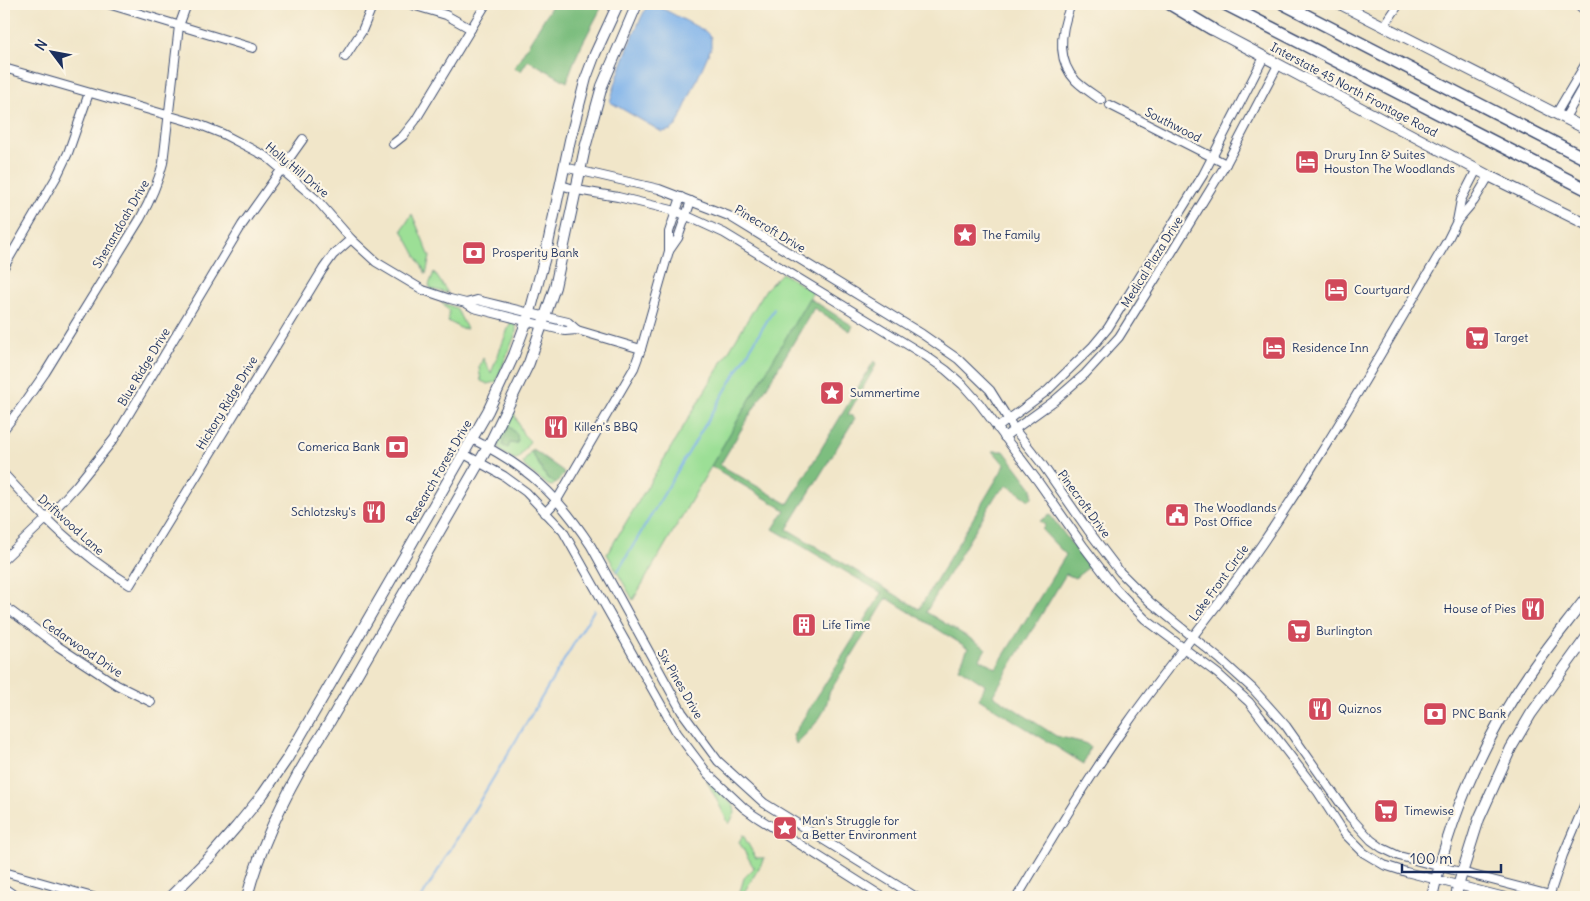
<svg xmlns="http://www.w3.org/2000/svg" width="1590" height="901" font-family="Delius,sans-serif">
<rect width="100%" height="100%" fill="#fcf5e5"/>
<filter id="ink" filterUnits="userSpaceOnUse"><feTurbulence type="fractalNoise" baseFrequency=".02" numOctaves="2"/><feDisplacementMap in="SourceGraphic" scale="10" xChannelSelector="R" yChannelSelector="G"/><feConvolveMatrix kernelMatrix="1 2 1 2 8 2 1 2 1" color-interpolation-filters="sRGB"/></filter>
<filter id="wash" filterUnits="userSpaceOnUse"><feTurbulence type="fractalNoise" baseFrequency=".0096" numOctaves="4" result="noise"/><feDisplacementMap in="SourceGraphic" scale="20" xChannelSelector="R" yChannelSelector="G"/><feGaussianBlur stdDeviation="1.12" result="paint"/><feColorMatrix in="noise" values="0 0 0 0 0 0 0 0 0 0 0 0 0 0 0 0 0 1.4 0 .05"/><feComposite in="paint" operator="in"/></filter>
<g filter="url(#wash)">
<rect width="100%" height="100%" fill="#f1e6c9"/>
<g fill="#9cdf96" stroke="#5c877a">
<polygon points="412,214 430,257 426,274 402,230"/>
<polygon points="434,272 448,293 431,289 429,285"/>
<polygon points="782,273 813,292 633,600 607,554 766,289"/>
<polygon points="441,302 456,308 467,329 460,328 448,321 449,311"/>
<polygon points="511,321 516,326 516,333 496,382 488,384 481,381 479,368 483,358 491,373"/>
<path d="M513 411 523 434 530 441 518 459H514C510 457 504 454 501 451 493 442 509 420 513 411Z"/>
<polygon points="531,451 547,478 556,483 552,486 548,485 525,467 523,463"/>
<polygon points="707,781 734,806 735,813 729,824"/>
<polygon points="743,835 756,858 765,858 741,897 736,897 740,892 744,878 754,868 739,842"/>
</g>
<g fill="#7dbe7f" stroke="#4c766e">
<path d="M553 4H603C591 29 574 55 567 82L528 60 521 71 514 68Z"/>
<path d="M809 298 853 326 850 331 814 308 720 465 788 504 874 361 877 363 848 414 855 418 787 529 919 609 1005 465 993 451H1004L1032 488V498L1029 500 1008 485 996 495 926 612 986 648 980 659 996 668 1066 555 1042 530 1045 525 1040 521 1050 515 1089 567 1075 578 1066 574 993 695 1056 736 1085 743 1090 747 1084 764 979 699 985 685 959 668 968 648 887 598 829 693C825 718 813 726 796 744L793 735 882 593 773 529 785 510 711 466Z"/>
<polygon points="509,426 517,435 518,441 516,444 510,443 508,448 503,446 503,440"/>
<polygon points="532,449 563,471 564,474 556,483 547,478 531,451"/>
</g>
<path fill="#7cb1ea" stroke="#4c70a4" d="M648 4H654L705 31 711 37V48L677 125 671 130 662 132 610 102C620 66 631 37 648 4Z"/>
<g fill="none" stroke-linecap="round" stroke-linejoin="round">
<g stroke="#7cb1ea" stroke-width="2">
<polyline points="618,571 774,309"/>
<polyline points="422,897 594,610"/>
</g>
</g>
</g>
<g filter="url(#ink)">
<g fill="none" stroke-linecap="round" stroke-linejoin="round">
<defs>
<g id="minor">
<polyline points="108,4 253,48"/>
<polyline points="409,4 446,15 471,29"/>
<path d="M1071 4C1061 29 1055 59 1076 81 1083 88 1093 94 1101 100"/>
<polyline points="1577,4 1586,11"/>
<polyline points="1384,26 1399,4"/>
<polyline points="345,57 362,31 373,4"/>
<polyline points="4,68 198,124 223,134 267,157 317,200 351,239 376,262 423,290 450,299 466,303 474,308 565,331 577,330 641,349"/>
<polyline points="1110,105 1226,164"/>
<polyline points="1556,114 1586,63"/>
<polyline points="1565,118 1586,81"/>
<polyline points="393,144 403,136 415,121 486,4"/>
<polyline points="564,167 659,189 729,216 922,334 958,359 990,390 1015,430 1042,464 1088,530 1120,572 1150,602 1221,660 1253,689 1286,726 1350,817 1371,840 1382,848 1399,856 1550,895"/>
<polyline points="561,185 577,190 618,197 676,211 724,233 926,356 946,370 963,385 979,403 1037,480 1084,547 1116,589 1145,619 1218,674 1249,702 1318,792 1345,834 1364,853 1384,865 1406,872 1505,897"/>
<polyline points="1457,221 1461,200 1477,169"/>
<polyline points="669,251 669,232 681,197"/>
<polyline points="4,267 57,176 68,153 89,93"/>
<polyline points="466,303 477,300 555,319 568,322 577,330"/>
<polyline points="997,428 1047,391 1093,346 1108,328 1203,175 1264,57"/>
<path d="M4 429 22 406 45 373 140 219C150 201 158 183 163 163L179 26 187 4"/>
<polyline points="1004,437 1054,401 1085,374 1119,337 1169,257 1226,164 1278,65"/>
<path d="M472 439C528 467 557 494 591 546L682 712 718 761 764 803 916 897"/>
<polyline points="464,454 504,476 526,492 563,531 677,733 708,774 744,808 755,816 883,897"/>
<path d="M4 474C44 518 78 553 130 585L323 269 333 255 351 239"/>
<polyline points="545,513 557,500 634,368 641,349 669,251 678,238 691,201"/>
<polyline points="4,559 46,519 77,485 114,439 242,225 303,139"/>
<polyline points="4,606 59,647 117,685 151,702"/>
<polyline points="4,872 93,897"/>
<polyline points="4,888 17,897"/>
<path d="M1017 897C1052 839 1087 780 1127 724 1170 663 1219 606 1262 544 1328 447 1387 343 1447 241L1457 221 1474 201 1489 176"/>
<polyline points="1549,897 1563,855 1586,801"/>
</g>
<g id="major">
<polyline points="1340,4 1586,129"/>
<polyline points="1206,26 1489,176 1586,224"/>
<polyline points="170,897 211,856 237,826 263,794 287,759 389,583 488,411 514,355 530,312 546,253 570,140 586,78 595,54 618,4"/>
<path d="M247 897C263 835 294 777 329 723L488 447 529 363 555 287 585 148 602 86 637 4"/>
<path d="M1432 897C1450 815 1483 740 1531 671 1548 646 1568 622 1586 598"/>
<polyline points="1456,897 1458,886 1479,819 1511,748 1531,714 1586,638"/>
</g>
<g id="highway">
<polyline points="1170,4 1212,29"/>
<polyline points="1225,4 1586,189"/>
<polyline points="1284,4 1586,159"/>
</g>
</defs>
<use href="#minor" stroke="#3b4a6e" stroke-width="10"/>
<use href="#major" stroke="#3b4a6e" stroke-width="12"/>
<use href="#highway" stroke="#3b4a6e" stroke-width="14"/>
<use href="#minor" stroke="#fff" stroke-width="8"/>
<use href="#major" stroke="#fff" stroke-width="10"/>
<use href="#highway" stroke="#fff" stroke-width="11"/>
</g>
</g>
<defs>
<symbol id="hotel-square" viewBox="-11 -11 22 22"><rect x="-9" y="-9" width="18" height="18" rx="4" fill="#d1495b" stroke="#fcf5e5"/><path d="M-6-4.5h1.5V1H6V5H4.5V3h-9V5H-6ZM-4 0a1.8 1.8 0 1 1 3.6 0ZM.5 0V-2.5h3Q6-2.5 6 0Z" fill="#fff"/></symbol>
<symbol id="sight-square" viewBox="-11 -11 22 22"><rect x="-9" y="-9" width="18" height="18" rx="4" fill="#d1495b" stroke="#fcf5e5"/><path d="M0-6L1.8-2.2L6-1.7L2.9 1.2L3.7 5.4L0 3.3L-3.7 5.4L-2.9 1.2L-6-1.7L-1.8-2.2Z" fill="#fff"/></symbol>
<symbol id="bank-square" viewBox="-11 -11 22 22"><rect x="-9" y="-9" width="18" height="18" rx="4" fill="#d1495b" stroke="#fcf5e5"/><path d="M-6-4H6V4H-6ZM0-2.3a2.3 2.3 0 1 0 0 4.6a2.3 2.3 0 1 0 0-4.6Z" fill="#fff"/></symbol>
<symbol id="supermarket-square" viewBox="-11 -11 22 22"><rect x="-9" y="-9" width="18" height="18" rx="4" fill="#d1495b" stroke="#fcf5e5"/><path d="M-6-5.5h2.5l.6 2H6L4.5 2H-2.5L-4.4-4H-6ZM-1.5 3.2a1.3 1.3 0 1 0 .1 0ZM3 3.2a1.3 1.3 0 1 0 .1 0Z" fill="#fff"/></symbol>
<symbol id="restaurant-square" viewBox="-11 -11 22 22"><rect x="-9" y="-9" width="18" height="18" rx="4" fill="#d1495b" stroke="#fcf5e5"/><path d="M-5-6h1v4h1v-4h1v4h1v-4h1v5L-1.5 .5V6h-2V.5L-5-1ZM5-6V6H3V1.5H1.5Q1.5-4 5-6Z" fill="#fff"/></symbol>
<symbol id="civic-square" viewBox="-11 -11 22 22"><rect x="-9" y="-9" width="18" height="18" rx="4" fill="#d1495b" stroke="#fcf5e5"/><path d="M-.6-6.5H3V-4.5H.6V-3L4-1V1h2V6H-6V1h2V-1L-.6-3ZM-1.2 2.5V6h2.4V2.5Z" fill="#fff"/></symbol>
<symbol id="building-square" viewBox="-11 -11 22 22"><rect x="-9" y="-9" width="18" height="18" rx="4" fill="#d1495b" stroke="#fcf5e5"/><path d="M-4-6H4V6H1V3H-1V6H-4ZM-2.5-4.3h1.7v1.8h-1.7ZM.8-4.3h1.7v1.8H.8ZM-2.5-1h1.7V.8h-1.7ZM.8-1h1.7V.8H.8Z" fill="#fff"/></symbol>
</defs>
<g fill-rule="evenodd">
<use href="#hotel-square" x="1293" y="148" width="28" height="28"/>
<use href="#sight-square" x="951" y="221" width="28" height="28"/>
<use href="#bank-square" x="460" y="239" width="28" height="28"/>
<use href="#hotel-square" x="1322" y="276" width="28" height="28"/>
<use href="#supermarket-square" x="1463" y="324" width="28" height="28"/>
<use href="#hotel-square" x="1260" y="334" width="28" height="28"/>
<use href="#sight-square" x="818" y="379" width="28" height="28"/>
<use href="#restaurant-square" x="542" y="413" width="28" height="28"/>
<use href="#bank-square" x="383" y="433" width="28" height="28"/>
<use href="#restaurant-square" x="360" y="498" width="28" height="28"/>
<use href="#civic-square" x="1163" y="501" width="28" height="28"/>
<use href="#restaurant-square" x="1519" y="595" width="28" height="28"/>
<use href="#building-square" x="790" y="611" width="28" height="28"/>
<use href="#supermarket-square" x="1285" y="617" width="28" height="28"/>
<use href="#restaurant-square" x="1306" y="695" width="28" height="28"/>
<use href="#bank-square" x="1421" y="700" width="28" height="28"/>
<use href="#supermarket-square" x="1372" y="797" width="28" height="28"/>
<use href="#sight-square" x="771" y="814" width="28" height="28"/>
</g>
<g text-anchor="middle" stroke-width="4.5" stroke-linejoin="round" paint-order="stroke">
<g font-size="12" fill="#1b2f5e" stroke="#fcf5e5">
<text transform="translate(1354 90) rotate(28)" y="4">Interstate 45 North Frontage Road</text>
<text transform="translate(1173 125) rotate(27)" y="4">Southwood</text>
<text transform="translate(297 170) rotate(40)" y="4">Holly Hill Drive</text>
<text transform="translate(121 224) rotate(-60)" y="4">Shenandoah Drive</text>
<text transform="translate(770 229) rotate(31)" y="4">Pinecroft Drive</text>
<text transform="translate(1152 262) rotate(-58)" y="4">Medical Plaza Drive</text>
<text transform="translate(144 367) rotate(-59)" y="4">Blue Ridge Drive</text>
<text transform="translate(227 403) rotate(-59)" y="4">Hickory Ridge Drive</text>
<text transform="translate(439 472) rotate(-60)" y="4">Research Forest Drive</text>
<text transform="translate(1084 504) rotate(54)" y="4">Pinecroft Drive</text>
<text transform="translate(71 525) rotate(42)" y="4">Driftwood Lane</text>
<text transform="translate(1219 583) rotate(-54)" y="4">Lake Front Circle</text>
<text transform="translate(82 648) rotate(34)" y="4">Cedarwood Drive</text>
<text transform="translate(680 684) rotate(60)" y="4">Six Pines Drive</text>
</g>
<g font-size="12" fill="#1b2f5e" stroke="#fcf5e5" text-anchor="start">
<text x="1324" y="159">Drury Inn &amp; Suites<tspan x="1324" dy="14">Houston The Woodlands</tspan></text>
<text x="982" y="239">The Family</text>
<text x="492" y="257">Prosperity Bank</text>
<text x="1354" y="294">Courtyard</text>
<text x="1494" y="342">Target</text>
<text x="1292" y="352">Residence Inn</text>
<text x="850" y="397">Summertime</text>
<text x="574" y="431">Killen's BBQ</text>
<text x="380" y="451" text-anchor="end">Comerica Bank</text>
<text x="1194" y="512">The Woodlands<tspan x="1194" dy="14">Post Office</tspan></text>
<text x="356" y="516" text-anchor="end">Schlotzsky's</text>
<text x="1516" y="613" text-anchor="end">House of Pies</text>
<text x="822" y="629">Life Time</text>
<text x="1316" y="635">Burlington</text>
<text x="1338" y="713">Quiznos</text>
<text x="1452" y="718">PNC Bank</text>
<text x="1404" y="815">Timewise</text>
<text x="802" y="825">Man's Struggle for<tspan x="802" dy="14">a Better Environment</tspan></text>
</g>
</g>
<rect width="1590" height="901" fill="none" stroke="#fcf5e5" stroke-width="20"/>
<g transform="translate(52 52) rotate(302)" stroke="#fcf5e5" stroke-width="4" paint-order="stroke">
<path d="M0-4L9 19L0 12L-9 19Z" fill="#1b2f5e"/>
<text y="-8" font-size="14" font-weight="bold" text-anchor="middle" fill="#1b2f5e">N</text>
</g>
<path d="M1402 864v8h99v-8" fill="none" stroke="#1b2f5e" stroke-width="2.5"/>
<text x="1410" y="864" font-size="15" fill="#1b2f5e" stroke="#fcf5e5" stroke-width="4" paint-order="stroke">100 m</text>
</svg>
